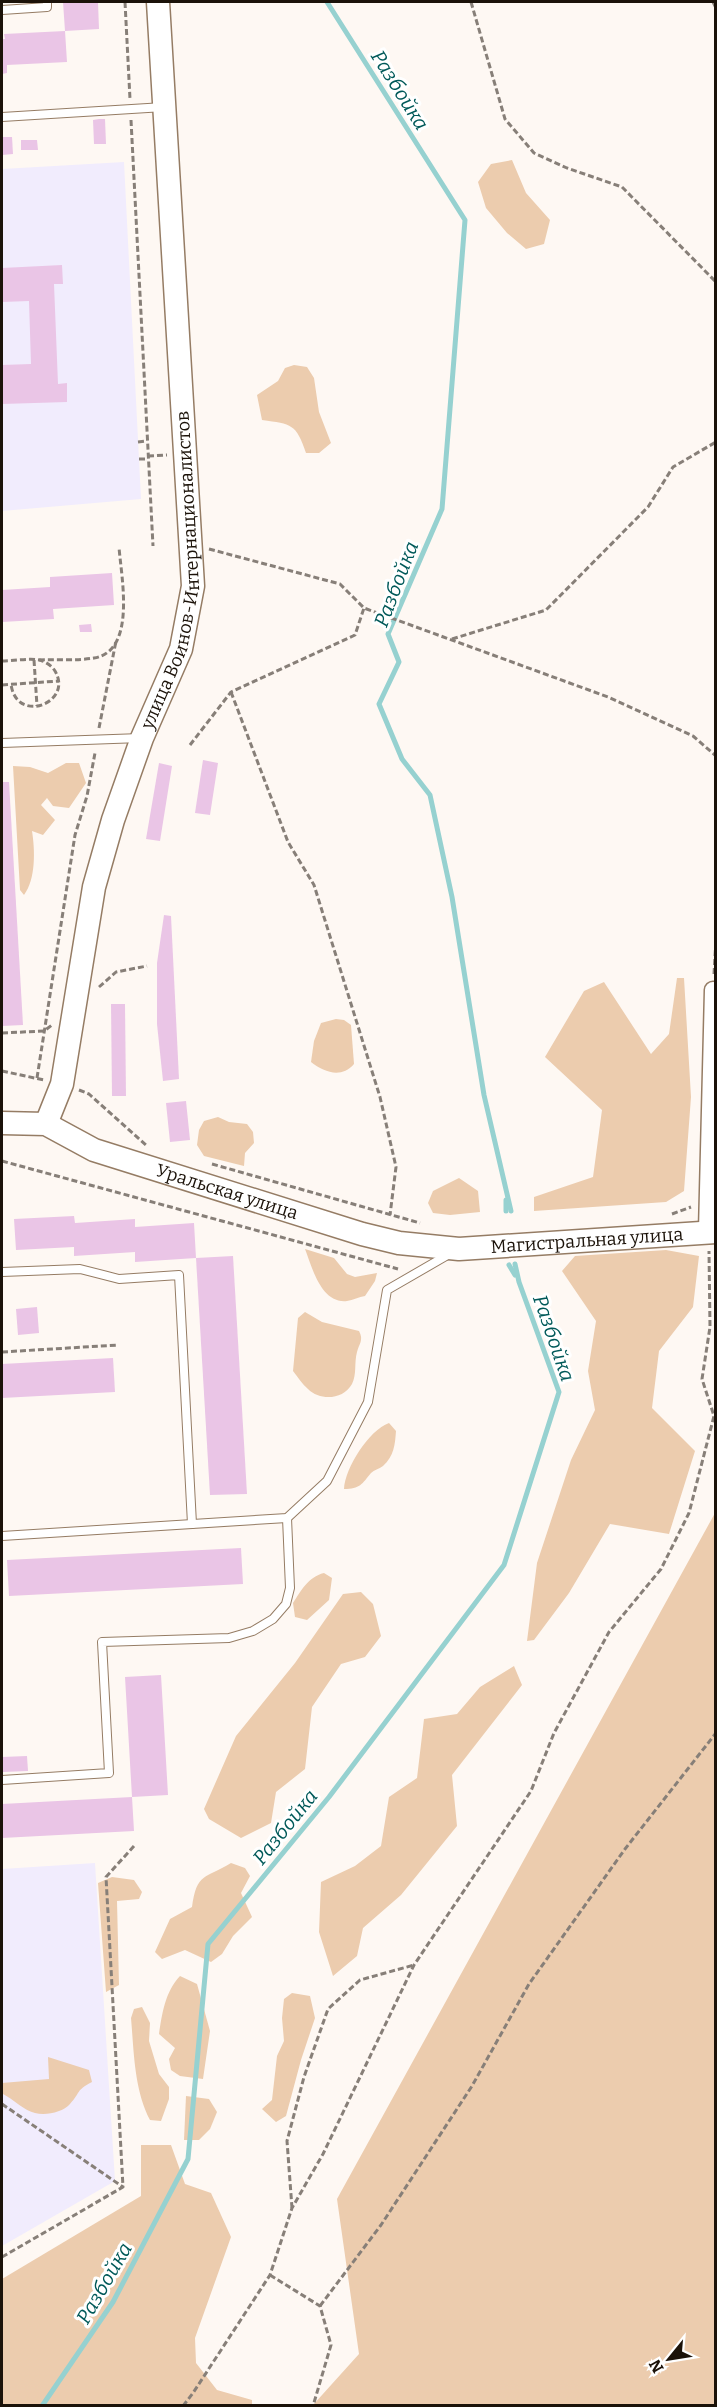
<svg xmlns="http://www.w3.org/2000/svg" width="717" height="2407" font-family="Bitter,serif">
<rect width="100%" height="100%" fill="#fef8f3"/>
<g fill="#f1ecfd">
<polygon points="124,162 141,499 2,511 2,169"/>
<polygon points="95,1863 115,2181 2,2246 2,1869"/>
</g>
<g fill="#ecccae">
<polygon points="512,160 526,193 550,220 544,244 526,249 507,233 486,208 478,182 491,164"/>
<path d="M294 365 307 367 314 378 319 412 331 443 319 453H306C296 424 292 424 262 420L257 395 278 381 285 368Z"/>
<path d="M66 763H79L86 783 69 808 53 806 47 798 41 805 55 820 43 835 32 831C35 850 36 879 24 895L20 890 13 766 30 767 48 773Z"/>
<polygon points="677,978 684,978 691,1097 684,1191 666,1202 534,1211 534,1197 593,1177 602,1110 545,1057 584,991 604,982 651,1054 669,1034"/>
<path d="M336 1019 344 1020 351 1025 354 1064C341 1079 324 1072 311 1062L314 1041 321 1023Z"/>
<polygon points="218,1117 229,1122 247,1124 253,1132 254,1143 245,1153 244,1166 204,1156 197,1145 199,1130 204,1121"/>
<polygon points="459,1178 478,1191 480,1212 450,1215 433,1213 428,1203 433,1191"/>
<path d="M305 1249 334 1258 347 1274 355 1277 377 1273 375 1281 365 1296C359 1297 353 1300 347 1301 321 1304 312 1267 305 1249Z"/>
<polygon points="666,1250 699,1256 693,1307 659,1351 652,1408 695,1451 669,1534 610,1524 569,1593 534,1640 527,1641 537,1563 571,1460 595,1410 588,1371 596,1321 562,1271 575,1256"/>
<path d="M305 1312 322 1322 359 1331C364 1340 359 1344 357 1352 354 1363 357 1374 352 1384 343 1400 320 1401 308 1389 302 1384 298 1377 293 1371L298 1318Z"/>
<path d="M389 1423 396 1431C395 1445 394 1456 383 1466 379 1469 374 1470 371 1473 362 1484 360 1489 344 1489 345 1468 369 1430 389 1423Z"/>
<polygon points="715,1513 715,2405 313,2405 359,2354 337,2199"/>
<path d="M324 1573 332 1578 329 1600 307 1620 295 1617 293 1603C301 1591 308 1577 324 1573Z"/>
<polygon points="361,1592 373,1604 381,1636 365,1657 341,1664 312,1707 305,1769 276,1792 271,1823 241,1838 209,1819 204,1809 236,1736 295,1663 343,1594"/>
<polygon points="514,1666 522,1685 452,1775 457,1826 401,1895 363,1928 357,1956 333,1976 319,1932 321,1882 355,1866 381,1846 389,1797 417,1778 424,1719 457,1714 480,1687"/>
<path d="M231 1863 245 1868 250 1876 241 1893 252 1917 233 1936 222 1954 211 1962 185 1950 162 1959 155 1952 170 1919 192 1907C197 1872 205 1879 231 1863Z"/>
<polygon points="112,1877 134,1880 142,1892 139,1899 117,1901 119,1985 106,1992 98,1883"/>
<path d="M180 1976 197 1984 210 2031 203 2079 180 2076 171 2070 169 2059 175 2048 159 2034C162 2014 165 1992 180 1976Z"/>
<polygon points="292,1993 310,1996 315,2018 301,2060 286,2116 276,2122 262,2109 272,2100 277,2056 284,2041 282,2018 284,1999"/>
<path d="M142 2007 150 2023 149 2041 159 2074 169 2087V2099L161 2121 150 2120C134 2089 134 2052 131 2018L134 2009Z"/>
<path d="M48 2057 89 2070 92 2082C75 2091 81 2092 70 2104 63 2112 46 2116 35 2113 25 2111 13 2099 3 2094L2 2083 49 2079Z"/>
<polygon points="186,2096 209,2099 217,2112 210,2129 199,2140 184,2140"/>
<polygon points="141,2145 171,2145 185,2184 211,2193 231,2237 195,2338 196,2363 217,2390 252,2400 252,2405 2,2405 2,2279 141,2196"/>
</g>
<g fill="none" stroke-linecap="round" stroke-linejoin="round">
<g stroke="#96d1d0" stroke-width="5">
<polyline points="327,2 465,220 442,509 388,634 399,662 379,704 402,759 430,795 452,897 484,1095 511,1211"/>
<polyline points="506,1211 506,1200"/>
<polyline points="509,1265 515,1275"/>
<polyline points="42,2406 113,2302 188,2159 208,1944 329,1797 504,1565 559,1392 519,1282 515,1264"/>
</g>
</g>
<g fill="#eac5e6">
<polygon points="63,2 98,2 99,29 65,31 67,62 7,65 7,73 2,74 2,39 5,39 4,34 65,31"/>
<polygon points="99,119 105,119 106,144 94,144 93,120"/>
<polygon points="2,137 12,137 13,154 2,155"/>
<polygon points="21,140 37,140 38,150 21,150"/>
<polygon points="62,265 63,284 54,284 58,384 67,383 67,402 2,404 2,365 31,364 29,301 2,302 2,268"/>
<polygon points="112,573 114,605 53,609 54,619 2,622 2,590 50,587 50,577"/>
<polygon points="91,624 92,632 80,632 79,625"/>
<polygon points="203,760 218,763 210,815 195,813"/>
<polygon points="159,763 172,766 160,841 146,839"/>
<polygon points="2,782 9,782 23,1025 2,1026"/>
<polygon points="164,915 171,916 179,1079 163,1081 157,1024 157,963"/>
<polygon points="111,1004 125,1004 126,1096 112,1096"/>
<polygon points="186,1101 190,1140 170,1142 166,1103"/>
<polygon points="74,1216 75,1223 135,1219 135,1227 194,1223 196,1258 135,1262 135,1252 74,1256 74,1247 16,1250 14,1219"/>
<polygon points="233,1256 247,1494 210,1495 196,1258"/>
<polygon points="37,1307 39,1333 18,1335 16,1309"/>
<polygon points="113,1358 115,1392 2,1398 2,1364"/>
<polygon points="241,1548 243,1584 9,1596 7,1560"/>
<polygon points="161,1675 168,1795 132,1797 134,1831 2,1838 2,1804 132,1797 125,1677"/>
<polygon points="27,1756 28,1771 3,1772 2,1757"/>
</g>
<g fill="none" stroke-linecap="round" stroke-linejoin="round">
<defs>
<g id="lane">
<polyline points="2,10 47,7 47,2"/>
<polyline points="2,117 164,107"/>
<polyline points="2,743 141,738"/>
<polyline points="2,1272 80,1269 119,1279 179,1275 192,1524"/>
<polyline points="2,1536 287,1518 327,1481 368,1402 387,1290 451,1253"/>
<polyline points="2,1780 109,1773 102,1642 229,1638 253,1631 273,1619 286,1604 290,1588 287,1518"/>
</g>
<polyline id="street" points="707,1231 713,990"/>
<g id="secondary">
<path id="s1" d="M2 1123 46 1124 94 1150 362 1234 399 1243 459 1249 716 1232"/>
<path id="s2" d="M46 1124 62 1084 94 887 113 820 142 738 181 649 193 586 158 2"/>
</g>
</defs>
<use href="#lane" stroke="#957c64" stroke-width="10"/>
<use href="#street" stroke="#957c64" stroke-width="19"/>
<use href="#secondary" stroke="#957c64" stroke-width="25"/>
<g stroke="#877f78" stroke-width="3" stroke-dasharray="6 3" stroke-linecap="butt">
<polyline points="125,2 130,99"/>
<polyline points="471,2 505,119 534,153 567,168 622,187 716,282"/>
<polyline points="713,2 716,8"/>
<polyline points="131,120 153,546"/>
<polyline points="138,442 147,441"/>
<polyline points="148,456 167,455"/>
<polyline points="139,459 148,459"/>
<polyline points="209,549 340,584 364,608 608,697 693,736 716,756"/>
<polyline points="452,639 546,610 648,507 673,467 716,442"/>
<polyline points="34,660 37,706"/>
<path d="M39 660C57 659 77 661 94 658 137 651 121 576 119 547"/>
<path d="M2 661C13 661 28 658 40 660 46 662 52 666 55 671 74 703 16 725 11 684"/>
<polyline points="2,685 59,681"/>
<polyline points="231,692 288,842 314,885 380,1097 396,1167 390,1215"/>
<polyline points="99,728 116,641"/>
<polyline points="190,745 231,692 355,635 364,608"/>
<polyline points="714,974 716,939"/>
<polyline points="99,987 116,972 147,966"/>
<polyline points="2,1033 44,1031 52,1025"/>
<polyline points="2,1071 44,1080"/>
<polyline points="37,1078 75,835 87,796 95,753"/>
<polyline points="79,1090 89,1094 146,1145"/>
<polyline points="2,1161 398,1269"/>
<polyline points="212,1164 420,1223"/>
<polyline points="672,1214 691,1207"/>
<polyline points="2,1352 118,1345"/>
<polyline points="2,2104 123,2187"/>
<polyline points="292,2208 287,2141 304,2077 328,2009 360,1980 414,1965"/>
<polyline points="2,2257 123,2187 106,1877 134,1846"/>
<polyline points="270,2275 320,2306 331,2345 313,2406"/>
<polyline points="320,2306 381,2225 472,2086 529,1984 625,1849 716,1733"/>
<polyline points="183,2406 193,2393 270,2275 292,2208 323,2154 414,1965 531,1791 554,1733 609,1632 661,1569 689,1513 714,1416 702,1379 710,1327 709,1251"/>
</g>
<use href="#lane" stroke="#fff" stroke-width="8"/>
<use href="#street" stroke="#fff" stroke-width="16"/>
<use href="#secondary" stroke="#fff" stroke-width="22"/>
</g>
<g text-anchor="middle" stroke-width="6" stroke-linejoin="round" paint-order="stroke">
<g font-size="18" fill="#1b1209" stroke="#fff">
<text dy="6" stroke="none"><textPath href="#s2" startOffset="573">улица Воинов-Интернационалистов</textPath></text>
<text dy="6" stroke="none"><textPath href="#s1" startOffset="238">Уральская улица</textPath></text>
<text dy="6" stroke="none"><textPath href="#s1" startOffset="606">Магистральная улица</textPath></text>
</g>
<g font-size="20" font-style="italic" fill="#005959" stroke="#fff">
<text transform="translate(400 90) rotate(58)" y="7">Разбойка</text>
<text transform="translate(396 584) rotate(-69)" y="7">Разбойка</text>
<text transform="translate(554 1338) rotate(71)" y="7">Разбойка</text>
<text transform="translate(285 1827) rotate(-51)" y="7">Разбойка</text>
<text transform="translate(104 2283) rotate(-60)" y="7">Разбойка</text>
</g>
</g>
<rect width="717" height="2407" fill="none" stroke="#1b1209" stroke-width="6"/>
<g transform="translate(669 2359) rotate(240)" stroke="#ffffff" stroke-width="4.5" paint-order="stroke">
<path d="M0-4.5L10 22L0 15L-10 22Z" fill="#1b1209"/>
<text y="-9" font-size="16" font-weight="bold" text-anchor="middle" fill="#1b1209">N</text>
</g>
</svg>
